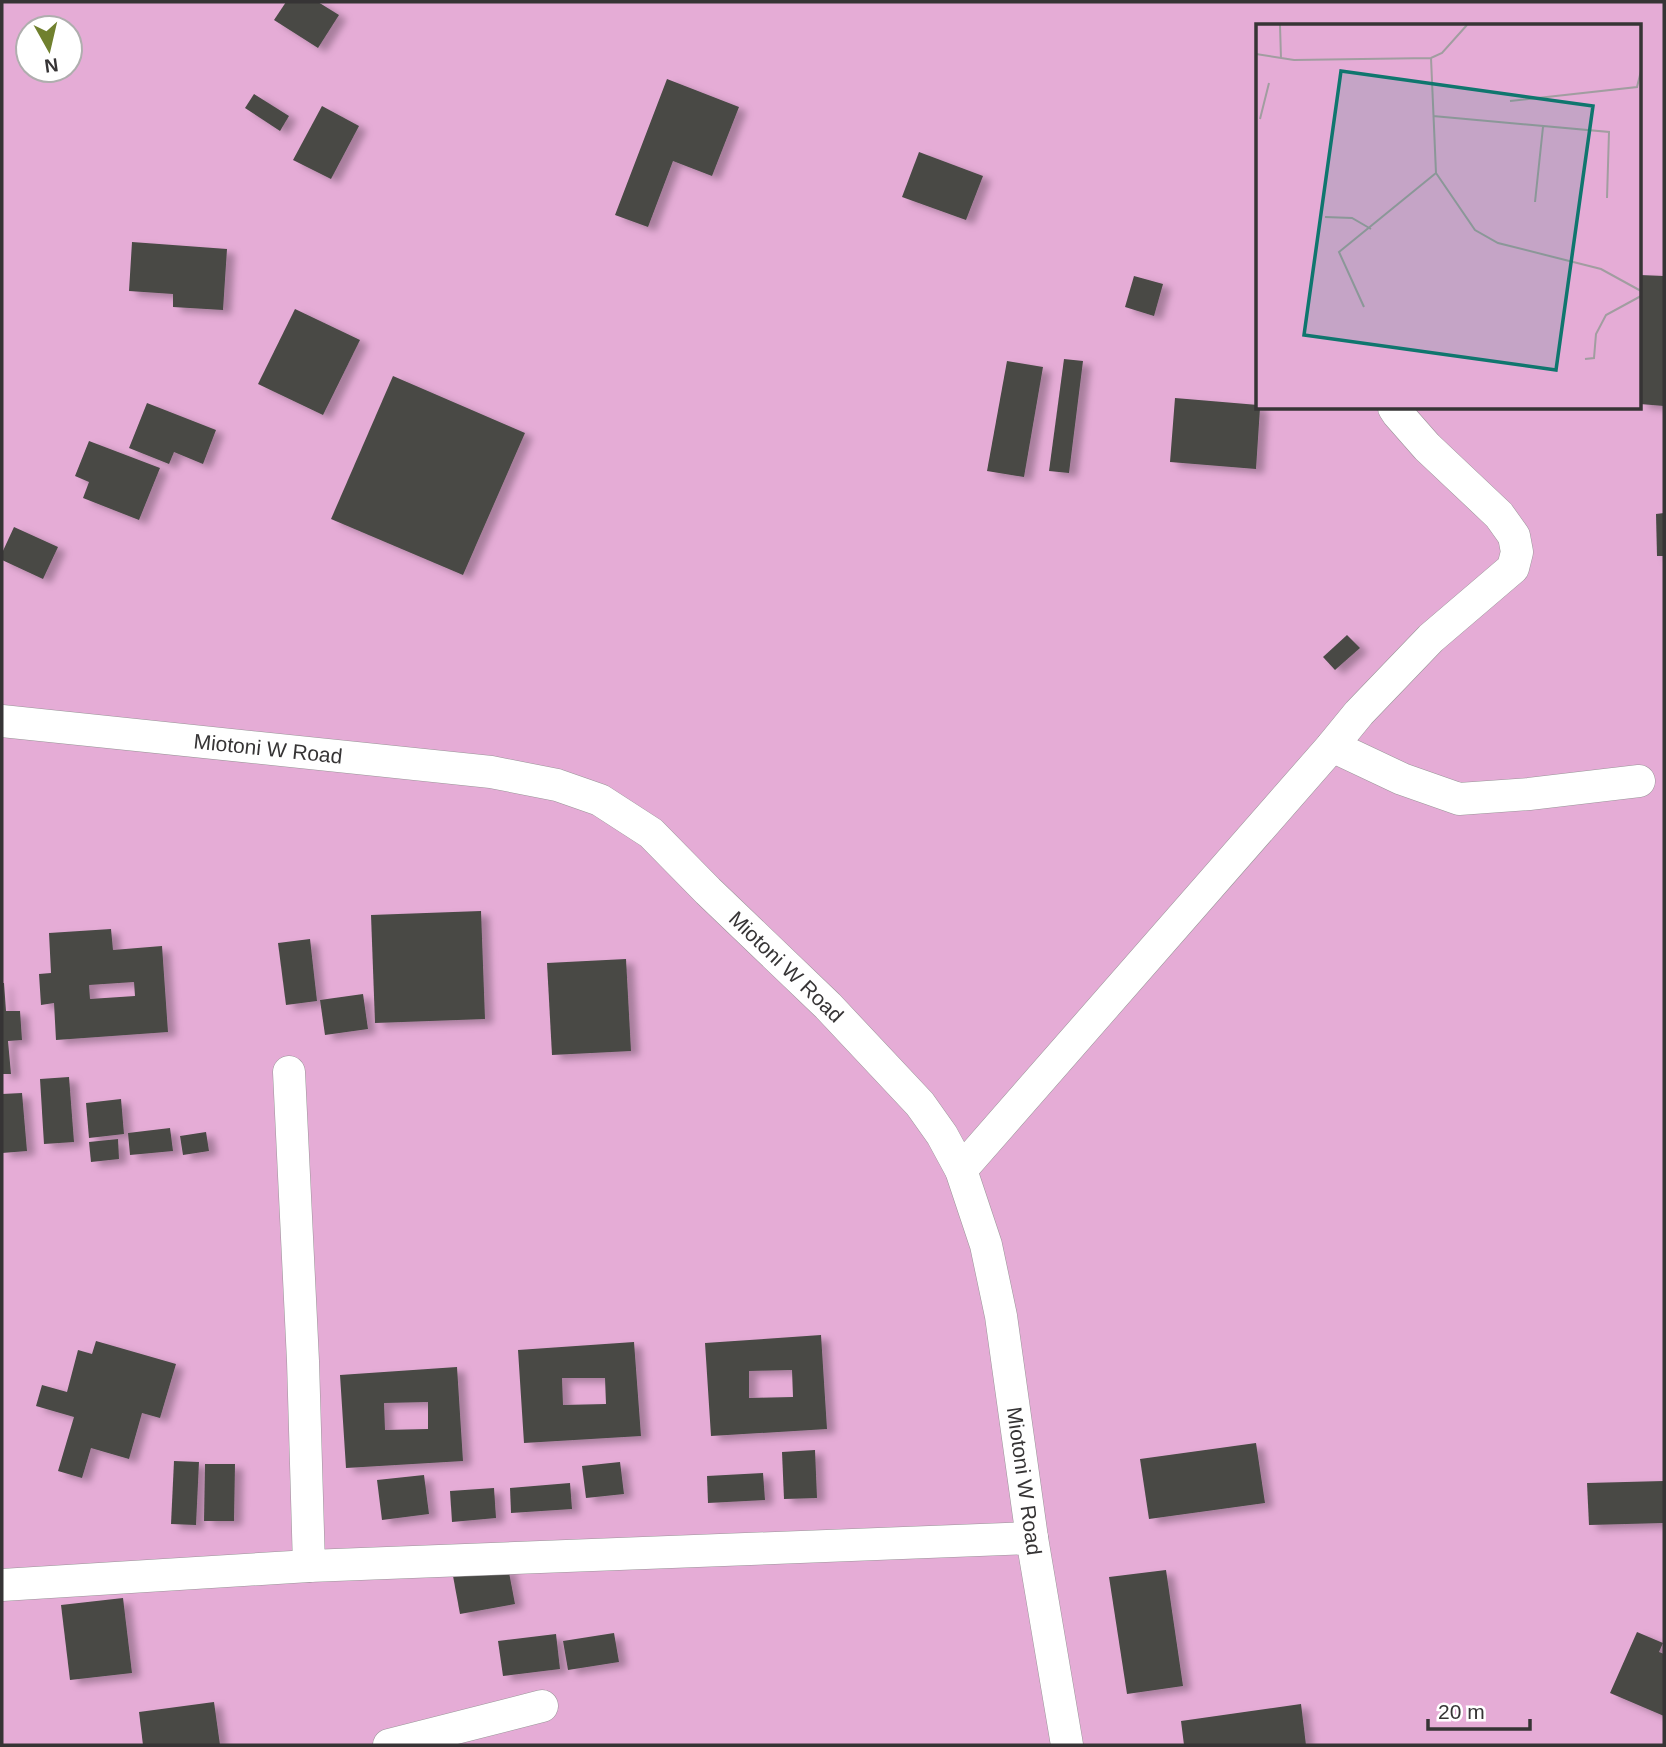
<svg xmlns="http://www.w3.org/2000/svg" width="1666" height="1747" font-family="Arial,sans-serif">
<defs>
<filter id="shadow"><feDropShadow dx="8" dy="4.5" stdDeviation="3.5" flood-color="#0004"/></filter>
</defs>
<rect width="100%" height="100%" fill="#e9e3e7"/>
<path fill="#e5acd6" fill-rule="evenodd" d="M2 2H1664V1745H2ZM1258 26H1640V408H1258ZM28 28H70V70H28Z"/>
<g fill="#484945" fill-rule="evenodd" filter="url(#shadow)">
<polygon points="286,2 318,2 339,15 318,48 274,20"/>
<polygon points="667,79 739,107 712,176 673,161 648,227 615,215"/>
<polygon points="254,94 289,116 280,131 245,108"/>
<polygon points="322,106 359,126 331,179 293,160"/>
<polygon points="919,152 983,176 966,220 902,197"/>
<polygon points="132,242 227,249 223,310 173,307 173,294 129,291"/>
<polygon points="1640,275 1664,276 1664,406 1640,404"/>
<polygon points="1134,276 1163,284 1154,316 1125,307"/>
<polygon points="295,309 360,340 323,415 258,384"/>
<polygon points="1064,359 1083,361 1069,473 1049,471"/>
<polygon points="1007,361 1043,367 1024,477 987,471"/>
<polygon points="393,376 525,433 463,575 331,519"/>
<polygon points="1175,398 1258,405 1258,408 1260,408 1256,469 1170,462"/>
<polygon points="147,403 216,430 203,464 174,452 169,464 129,448"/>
<polygon points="89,441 160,468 139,520 83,498 89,482 75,476"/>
<polygon points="1664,513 1664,556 1657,556 1656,514"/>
<polygon points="14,527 58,547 43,579 2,560 2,553"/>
<polygon points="1347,635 1360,648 1335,670 1323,657"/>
<polygon points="481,911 485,1019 375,1023 371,915"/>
<path d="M111 929 113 950 162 946 168 1032 56 1040 54 1003 41 1005 39 974 51 973 49 933ZM134 982 135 996 90 999 89 985Z"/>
<polygon points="310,939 317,1001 286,1005 278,943"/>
<polygon points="626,959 631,1051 552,1055 547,963"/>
<polygon points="2,983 4,983 6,1011 20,1011 22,1040 8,1041 11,1074 2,1074"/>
<polygon points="363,994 368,1029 325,1035 320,1000"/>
<polygon points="69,1077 74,1142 44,1144 40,1079"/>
<polygon points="22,1093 27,1151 2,1153 2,1094"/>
<polygon points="121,1099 124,1134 89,1138 86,1103"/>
<polygon points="170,1128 173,1151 130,1155 128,1133"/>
<polygon points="206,1132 209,1151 183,1155 180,1136"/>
<polygon points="118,1139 119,1159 91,1162 89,1142"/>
<path d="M821 1335 827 1429 711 1436 705 1343ZM792 1370 793 1397 749 1398V1371Z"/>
<polygon points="96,1341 176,1364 160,1418 142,1413 129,1459 91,1448 82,1478 58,1471 74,1417 36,1406 42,1385 67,1392 78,1350 92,1354"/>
<path d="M634 1342 641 1436 524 1443 518 1350ZM562 1378H605L606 1404 563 1405Z"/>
<path d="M457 1367 463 1461 346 1468 340 1375ZM428 1402V1429L385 1430 384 1403Z"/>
<polygon points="1256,1443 1265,1503 1149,1519 1140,1459"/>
<polygon points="815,1450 817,1498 784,1499 782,1452"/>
<polygon points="174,1461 199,1462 196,1525 171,1524"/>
<polygon points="620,1462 624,1494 586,1498 582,1466"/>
<polygon points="205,1464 235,1464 234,1521 204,1521"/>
<polygon points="763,1473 765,1500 708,1503 707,1476"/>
<polygon points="424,1475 429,1514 382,1520 377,1480"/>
<polygon points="1664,1481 1664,1523 1589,1525 1587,1483"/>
<polygon points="570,1483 572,1509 511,1513 510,1488"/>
<polygon points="494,1488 496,1518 452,1522 450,1491"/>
<polygon points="508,1567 515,1604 460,1614 453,1576"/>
<polygon points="1166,1570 1183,1686 1127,1694 1109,1577"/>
<polygon points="123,1598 132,1673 70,1680 61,1605"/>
<polygon points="1637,1632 1663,1643 1659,1652 1664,1654 1664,1716 1610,1693"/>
<polygon points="614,1633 619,1662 568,1670 563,1641"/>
<polygon points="556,1634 560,1669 503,1676 498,1641"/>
<polygon points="214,1702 220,1745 143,1745 139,1712"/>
<polygon points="1301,1704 1306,1745 1184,1745 1181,1721"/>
</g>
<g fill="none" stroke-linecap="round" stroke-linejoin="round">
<defs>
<g id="minor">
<polyline points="2,721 491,772 557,785 600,800 651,833 708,891 828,1006 920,1104 942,1135 961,1170 986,1245 1001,1316 1032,1538 1067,1745"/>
<polyline points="1332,746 1402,779 1459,799 1529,794 1639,781"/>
<polyline points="289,1072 303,1361 309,1566"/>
<polyline points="961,1170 1332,746 1359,713 1431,638 1513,568 1517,552 1514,536 1499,515 1427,447 1398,414 1394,408"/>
<polyline points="2,1585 309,1566 1032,1538"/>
<polyline points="389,1745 542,1706"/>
</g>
</defs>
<use href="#minor" stroke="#999598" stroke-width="33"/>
<use href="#minor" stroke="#fff" stroke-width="32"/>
</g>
<g text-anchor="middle" stroke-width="7" stroke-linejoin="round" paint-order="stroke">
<g font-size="21" fill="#363435" stroke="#fff">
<text transform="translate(268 749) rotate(6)" y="7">Miotoni W Road</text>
<text transform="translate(786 967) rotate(44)" y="7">Miotoni W Road</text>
<text transform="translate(1024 1481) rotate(82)" y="7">Miotoni W Road</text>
</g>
</g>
<g transform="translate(1256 24)">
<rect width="385" height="385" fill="#e9e3e7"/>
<path d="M0 1H385V384H0Z" fill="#e5acd6"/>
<path fill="none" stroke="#a19da0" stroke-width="2" d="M24 1 25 35M0 30 38 36 175 34 186 29 211 1M175 34 180 149 219 206 242 219 345 245 385 267M254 77 381 63 385 47M177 92 353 108 351 174M4 95 13 59M279 178 287 103M69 193 96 194 115 205M108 283 83 228 180 149M329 335 338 334 340 310 350 291 385 272"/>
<path fill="#0f766e" fill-opacity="0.15" stroke="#0f766e" stroke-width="3.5" d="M85 47 337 82 300 346 48 311Z"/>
<rect width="385" height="385" fill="none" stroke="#363435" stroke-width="3.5"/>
</g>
<rect width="1666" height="1747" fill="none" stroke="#363435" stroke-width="7"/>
<g transform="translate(49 49) rotate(172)"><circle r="33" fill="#ffffff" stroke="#afaeae" stroke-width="2"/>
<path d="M0-5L12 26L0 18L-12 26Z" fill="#70802e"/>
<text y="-10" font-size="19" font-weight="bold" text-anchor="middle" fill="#363435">N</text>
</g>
<path d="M1428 1719v10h102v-10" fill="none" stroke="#363435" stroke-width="3.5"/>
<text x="1438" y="1719" font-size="21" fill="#363435" stroke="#ffffff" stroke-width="5" paint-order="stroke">20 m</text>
</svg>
